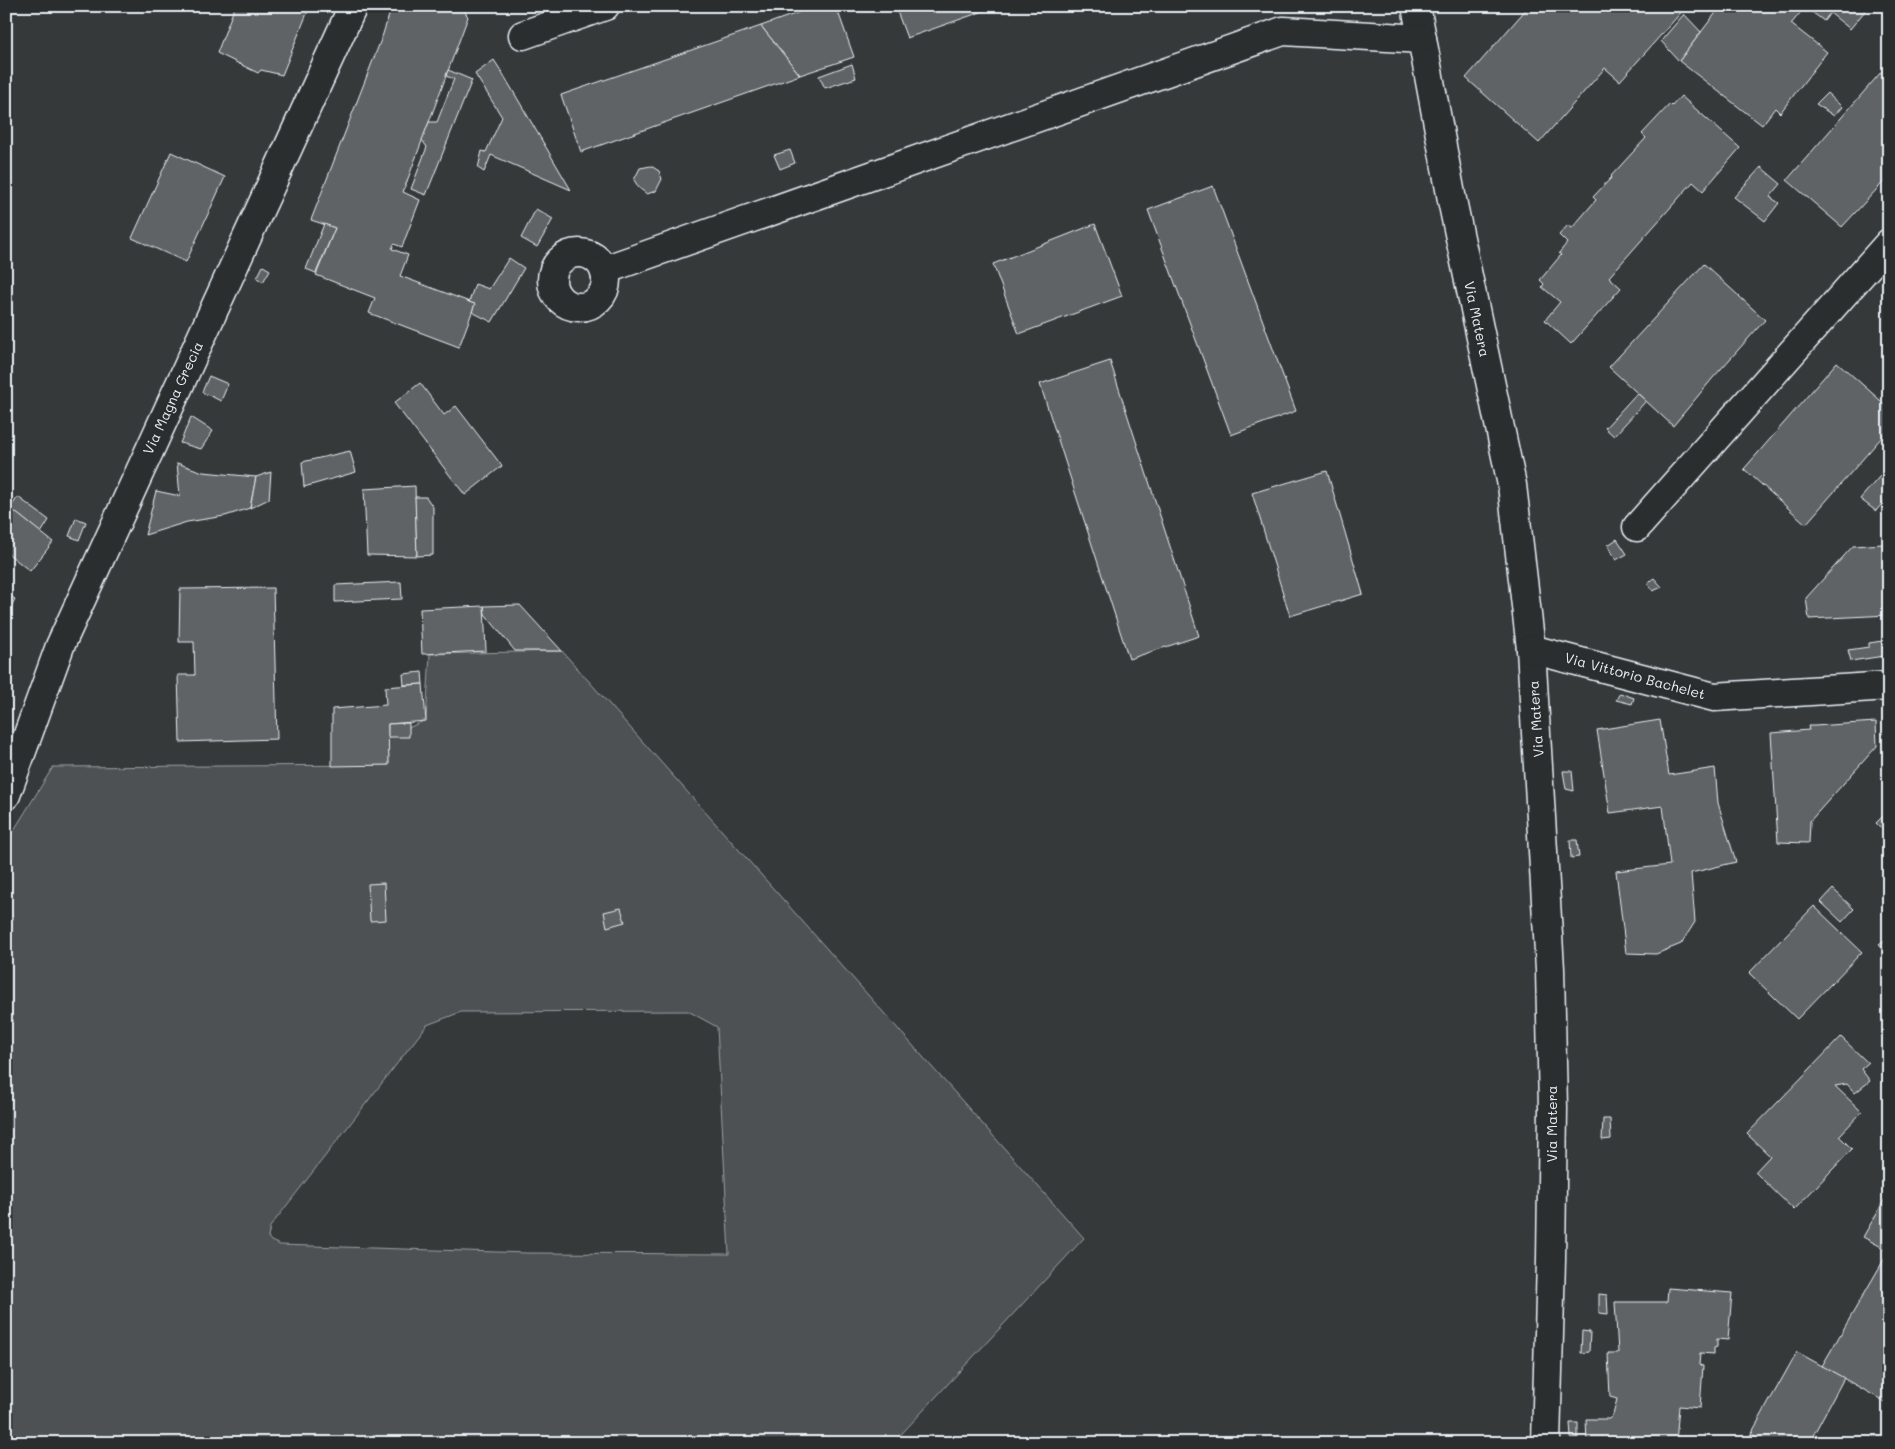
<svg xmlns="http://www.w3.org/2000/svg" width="1895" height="1449" font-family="Mali,sans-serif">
<rect width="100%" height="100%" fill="#35393a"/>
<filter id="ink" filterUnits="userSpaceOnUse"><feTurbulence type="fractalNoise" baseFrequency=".02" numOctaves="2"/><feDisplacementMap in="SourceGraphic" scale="10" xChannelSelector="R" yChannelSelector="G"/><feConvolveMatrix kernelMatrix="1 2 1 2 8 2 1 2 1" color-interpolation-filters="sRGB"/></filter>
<g filter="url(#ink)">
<path fill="#4d5152" stroke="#9aa1a5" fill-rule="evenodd" d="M562 651 1084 1238 893 1443H6V843L53 767 389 765 388 737 426 720 430 654ZM688 1011 717 1027 729 1254 527 1253 280 1245 271 1241 268 1237 270 1227 427 1025 461 1012Z"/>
<g fill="#5f6365" stroke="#e8f1f8">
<polygon points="235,6 310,6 282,75 261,70 258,73 217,53"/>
<polygon points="392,6 462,6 468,17 403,192 420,200 402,247 394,244 392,249 408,255 400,276 475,304 459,347 369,313 375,298 316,275 335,228 311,220 382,37"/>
<polygon points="817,6 836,6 854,57 800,75 761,26"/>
<polygon points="895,6 998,6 907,38"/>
<polygon points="1529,6 1683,6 1685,8 1620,81 1605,68 1539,143 1466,78"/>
<polygon points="1721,6 1869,6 1850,29 1830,13 1824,21 1805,7 1791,24 1827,52 1780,113 1775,108 1762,125 1679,61"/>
<polygon points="1684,14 1701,32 1679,61 1661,41"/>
<polygon points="761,26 800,75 581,152 561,95"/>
<polygon points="494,60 503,74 571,190 491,155 484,172 478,168 482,151 486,152 502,117 475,74"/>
<polygon points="1889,63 1889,176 1842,227 1787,180"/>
<polygon points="852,64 856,78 825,88 819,76"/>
<polygon points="448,70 472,80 426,195 411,189 427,147 422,140 429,122 437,122 454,79 446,76"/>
<polygon points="1827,93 1842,107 1834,116 1816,104"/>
<polygon points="1681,96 1740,148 1703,191 1693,182 1609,277 1621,288 1571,344 1545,320 1560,302 1542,287 1544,284 1540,280 1561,255 1559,253 1567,243 1559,235 1568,225 1572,228 1596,200 1593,197 1612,177 1611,176 1646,138 1642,134 1670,104 1672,106"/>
<polygon points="790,150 795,163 780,169 774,155"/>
<polygon points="171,152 225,177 186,262 132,238"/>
<polygon points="651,166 659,171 662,179 656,191 647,194 639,188 634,180 640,168"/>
<polygon points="1761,167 1781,184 1770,197 1779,203 1765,221 1734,197"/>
<polygon points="1213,186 1296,411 1231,435 1148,210"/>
<polygon points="536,209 553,219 537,247 521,238"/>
<polygon points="324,224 335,228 316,273 306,269"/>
<polygon points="1095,224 1122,296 1019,334 993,264"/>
<polygon points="509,258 524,268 492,322 472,312 475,304 469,302 475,284 489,289"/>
<polygon points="1704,264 1765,320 1712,379 1673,426 1609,367"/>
<polygon points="263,266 270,270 263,282 257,278"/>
<polygon points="1110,361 1199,636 1129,659 1040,384"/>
<polygon points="1837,362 1889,408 1889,429 1806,524 1744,469"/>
<polygon points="209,376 228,384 221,401 202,392"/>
<polygon points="420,383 444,415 456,406 502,466 465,495 394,403"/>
<polygon points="1637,393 1646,401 1614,436 1605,428"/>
<polygon points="191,417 213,431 201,449 180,443"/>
<polygon points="350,451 356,472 304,487 302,462"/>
<polygon points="177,463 203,472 256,477 250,508 225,516 187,522 145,535 156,491 180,496"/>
<polygon points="1327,471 1363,594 1290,616 1252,493"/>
<polygon points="271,472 269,499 250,508 256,477"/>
<polygon points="1880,476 1889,484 1889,495 1876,511 1860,499"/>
<polygon points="415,486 417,556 367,555 364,489"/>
<polygon points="18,497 49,520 41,533 10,508"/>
<polygon points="415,497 426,497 433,507 433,555 417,556"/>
<polygon points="10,508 53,542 30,571 6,552 6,513"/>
<polygon points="76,518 86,522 79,540 69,536"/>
<polygon points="1617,539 1627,554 1616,560 1608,545"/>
<polygon points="1883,544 1889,550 1889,615 1809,619 1806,598 1853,546"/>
<polygon points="1654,578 1662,587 1653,591 1647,583"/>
<polygon points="401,582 402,599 335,602 335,585"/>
<polygon points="273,588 277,739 180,742 178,675 195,675 194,642 179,642 180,589"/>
<polygon points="6,594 15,599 6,616"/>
<polygon points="520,605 562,651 515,651 485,614 484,606"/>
<polygon points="484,606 486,651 422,654 420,609"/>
<polygon points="1882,641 1884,656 1851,661 1848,650 1869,647 1869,643"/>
<polygon points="422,672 423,684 404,685 403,674"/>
<polygon points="423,684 426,721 388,724 389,765 332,766 332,709 386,705 385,687"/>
<polygon points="1620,693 1634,698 1632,704 1616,700"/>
<polygon points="1660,720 1669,775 1715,768 1718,803 1736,862 1691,873 1695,922 1681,944 1656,954 1626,953 1616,871 1670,865 1663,806 1610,813 1597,730"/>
<polygon points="1876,722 1877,746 1810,821 1809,843 1778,842 1771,733 1809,730 1808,726 1814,726"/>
<polygon points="409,723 409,737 388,737 388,724"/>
<polygon points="1563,771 1572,771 1574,791 1566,789"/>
<polygon points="1889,810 1889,836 1876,823"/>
<polygon points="1570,840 1577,840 1579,857 1571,858"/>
<polygon points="384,883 386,920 370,921 368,884"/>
<polygon points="1833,889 1854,909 1842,922 1821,902"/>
<polygon points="1814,906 1862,952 1797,1019 1749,973"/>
<polygon points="621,908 625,922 607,927 604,912"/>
<polygon points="1889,938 1889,955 1879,945"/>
<polygon points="1841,1037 1868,1063 1861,1069 1870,1081 1855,1093 1847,1084 1835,1086 1862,1112 1839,1136 1852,1149 1794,1210 1755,1172 1770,1156 1747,1134"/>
<polygon points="1603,1119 1610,1119 1611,1139 1602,1140"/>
<polygon points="1889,1192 1889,1401 1887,1403 1822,1366 1889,1251 1863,1237"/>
<polygon points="1668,1288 1732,1293 1728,1340 1717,1339 1717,1347 1714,1348 1714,1354 1700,1353 1699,1365 1703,1366 1700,1408 1679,1406 1676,1443 1587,1443 1586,1419 1609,1419 1613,1415 1617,1399 1610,1397 1608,1353 1618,1353 1615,1302 1667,1302"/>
<polygon points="1599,1294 1607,1295 1608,1314 1599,1313"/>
<polygon points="1582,1331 1590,1332 1589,1352 1581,1353"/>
<polygon points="1797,1352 1844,1378 1809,1443 1766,1443 1751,1434"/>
<polygon points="1570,1423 1578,1423 1578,1438 1571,1438"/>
<polygon points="1751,1434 1766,1443 1746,1443"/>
</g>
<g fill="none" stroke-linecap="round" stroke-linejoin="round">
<defs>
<g id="minor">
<polyline points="1416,6 1452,200 1512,485 1531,649 1550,969 1553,1108 1551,1260 1546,1443"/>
<polyline points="523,35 605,6"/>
<circle cx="579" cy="280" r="27"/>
<polyline points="604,270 1283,31 1422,39"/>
<polyline points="1637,527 1889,243"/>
<polyline points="1531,649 1714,697 1889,686"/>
<polyline points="6,795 60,646 353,6"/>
</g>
</defs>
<use href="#minor" stroke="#e8f1f8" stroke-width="31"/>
<use href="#minor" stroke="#2a2d2e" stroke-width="28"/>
</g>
</g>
<g text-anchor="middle" stroke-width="4" stroke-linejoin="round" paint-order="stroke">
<g font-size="14" fill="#e8f1f8" stroke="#2a2d2e">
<text transform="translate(1477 319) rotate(78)" y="5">Via Matera</text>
<text transform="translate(173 398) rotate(-65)" y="5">Via Magna Grecia</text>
<text transform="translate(1635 676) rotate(15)" y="5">Via Vittorio Bachelet</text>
<text transform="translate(1536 719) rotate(-94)" y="5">Via Matera</text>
<text transform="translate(1552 1124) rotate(-90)" y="5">Via Matera</text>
</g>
</g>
<rect width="1895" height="1449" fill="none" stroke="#2a2d2e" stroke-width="25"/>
<rect x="12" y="12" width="1870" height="1424" fill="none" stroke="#e8f1f8" stroke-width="2" filter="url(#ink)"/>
</svg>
